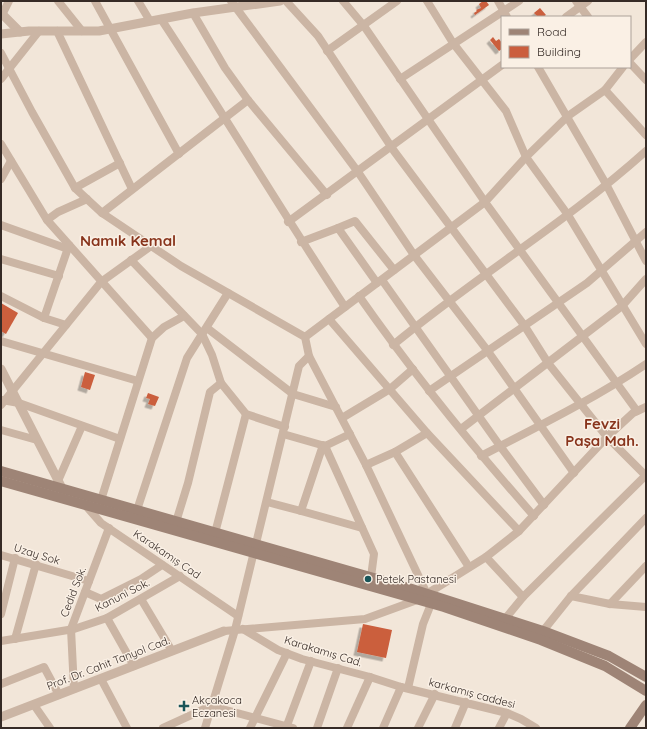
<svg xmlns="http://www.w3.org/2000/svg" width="647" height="729" font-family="Quicksand,sans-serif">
<defs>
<filter id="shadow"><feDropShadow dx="-3.5" dy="3.5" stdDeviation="0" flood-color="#0004"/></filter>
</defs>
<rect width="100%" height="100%" fill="#f2e6d9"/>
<g fill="#cb5e3e" filter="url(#shadow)">
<polygon points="483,1 486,1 489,5 475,15 474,13 477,11 476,10 481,8 479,4"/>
<polygon points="540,8 546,15 543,17 538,17 534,13"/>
<polygon points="493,37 496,41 499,39 502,43 502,49 499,51 490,40"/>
<polygon points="1,303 18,313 6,334 1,331"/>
<polygon points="85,372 95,375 90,390 81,387"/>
<polygon points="148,393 159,397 155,406 148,404 150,399 146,398"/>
<polygon points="363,624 392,630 386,658 357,652"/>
</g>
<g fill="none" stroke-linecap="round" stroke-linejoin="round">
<g stroke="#cbb5a4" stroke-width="8">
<polyline points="58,1 82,31"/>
<polyline points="95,1 179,154"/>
<polyline points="138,1 150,21"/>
<polyline points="231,1 358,172 414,255 487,350 574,473"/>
<polyline points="286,1 318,36 394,151 524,325 548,363 607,437 646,476"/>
<polyline points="343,1 364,26 485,202 637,411"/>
<polyline points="427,1 453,43 506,111 526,157 568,215 646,344"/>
<polyline points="498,1 507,17"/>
<polyline points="576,1 588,17"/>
<polyline points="193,13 225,68 248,100 327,195"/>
<polyline points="2,15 9,1"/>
<polyline points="566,17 588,1"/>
<path d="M161 19C224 114 282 212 345 307"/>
<polyline points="57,31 132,189"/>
<polyline points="327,51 397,1"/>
<polyline points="1,53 32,112 75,188 102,213 181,266 305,337 309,356 366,465 427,594"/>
<polyline points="630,59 646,42"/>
<polyline points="630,63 646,80"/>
<polyline points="538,67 606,184 646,261"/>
<polyline points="1,79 39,31"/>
<polyline points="400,79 519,1"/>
<polyline points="605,90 646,135"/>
<polyline points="1,144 47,220 152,338"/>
<polyline points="1,179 11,161"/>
<polyline points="75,188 120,163"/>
<polyline points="102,213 248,100"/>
<polyline points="47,220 58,212 87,199"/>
<polyline points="288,222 502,65"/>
<polyline points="1,225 68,249"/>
<polyline points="338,228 355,221 394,270"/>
<polyline points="301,242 338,228 377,283"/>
<polyline points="1,259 59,276"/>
<polyline points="131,260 202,334 212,355 221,383 246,414 285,427"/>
<polyline points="382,280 500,446 544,505"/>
<polyline points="1,296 44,318 66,325"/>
<path d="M359 296C413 373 472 446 534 516"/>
<polyline points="44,318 69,245"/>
<polyline points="329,319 428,434 519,531"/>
<polyline points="207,328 293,394 336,407"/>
<polyline points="305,337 485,202 526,157 568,116 605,90 623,67"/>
<polyline points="1,341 138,381"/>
<path d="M393 345C475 277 567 222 646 151"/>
<polyline points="429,391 587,283 646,232"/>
<polyline points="2,400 19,403 120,439"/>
<polyline points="1,405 101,282 151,246"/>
<polyline points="342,418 390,389 413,369"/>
<polyline points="461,429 622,306 646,279"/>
<polyline points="1,430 37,440"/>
<polyline points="283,434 325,446 350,434"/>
<polyline points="323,445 301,511 362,528"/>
<polyline points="325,446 374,554 371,577"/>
<polyline points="395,452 469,567"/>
<path d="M481 456C537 427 594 399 646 364"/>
<polyline points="366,465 395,452 427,433"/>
<polyline points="58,481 82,426"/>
<polyline points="101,500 152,338 164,327 184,316"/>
<polyline points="267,502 301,511"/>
<polyline points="87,507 101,523 238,616"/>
<polyline points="137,510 187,358 228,293"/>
<polyline points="176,522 188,483 210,392 221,383"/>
<polyline points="215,533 246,414"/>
<polyline points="1,555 89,581"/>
<polyline points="486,557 523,597"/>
<polyline points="85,592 101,599 141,579 162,565"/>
<polyline points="571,596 610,604 646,607"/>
<polyline points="141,599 172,651"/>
<polyline points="610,604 646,566"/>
<polyline points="1,614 15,558"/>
<polyline points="107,618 134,666"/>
<polyline points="505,619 523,597 646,475"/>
<polyline points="243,629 278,650 302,659 370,677 401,687 507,713 521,719 536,728"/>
<polyline points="224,631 365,619 417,600 486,557 519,531 607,437 633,413 646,407"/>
<polyline points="543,631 571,596 646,518"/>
<polyline points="15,639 36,564"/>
<polyline points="1,641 74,629 107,618 180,576"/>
<polyline points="101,679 127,728"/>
<polyline points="1,684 44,667 59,695"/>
<polyline points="408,688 423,624 431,604"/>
<polyline points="74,689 71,629 109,528"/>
<polyline points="34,705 50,728"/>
<polyline points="163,728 211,706 293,728"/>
<polyline points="205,728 235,630 299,366 309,356"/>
<polyline points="250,728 287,653"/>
<polyline points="286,728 311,661"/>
<polyline points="317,728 338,668"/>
<polyline points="347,728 370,677"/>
<polyline points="383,728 401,687"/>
<polyline points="418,728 435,694"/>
<polyline points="455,728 466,702"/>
<polyline points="499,728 507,713"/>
</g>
<g stroke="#cbb5a4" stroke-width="9">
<polyline points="1,13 20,32"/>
<polyline points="1,34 29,31 99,31 193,13 280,1"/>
<polyline points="1,369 64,492"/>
<polyline points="1,717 224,631"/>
</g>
<g stroke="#9e8476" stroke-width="10">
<polyline points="1,471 412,589 543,631 609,656 646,677"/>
<polyline points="1,481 444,607 541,640 605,666 646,691"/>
<polyline points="630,728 646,705"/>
</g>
</g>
<g fill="#1a5559" stroke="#faf0e5" stroke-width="1.5">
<circle cx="368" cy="579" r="4"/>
<path d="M182 700h4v4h4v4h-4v4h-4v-4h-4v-4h4z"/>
</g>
<g text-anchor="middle" stroke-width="3" stroke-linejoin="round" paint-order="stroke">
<g font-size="11" fill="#362b26" stroke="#faf0e5">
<text transform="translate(37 554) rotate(17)" y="4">Uzay Sok</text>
<text transform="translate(167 554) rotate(34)" y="4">Karakamış Cad</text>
<text transform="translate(73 592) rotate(-69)" y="4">Cedid Sok.</text>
<text transform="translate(122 595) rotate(-27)" y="4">Kanuni Sok.</text>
<text transform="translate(323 651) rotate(17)" y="4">Karakamış Cad.</text>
<text transform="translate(108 663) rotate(-21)" y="4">Prof. Dr. Cahit Tanyol Cad.</text>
<text transform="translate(472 693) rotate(15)" y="4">karkamış caddesi</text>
</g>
<g font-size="11" fill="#362b26" stroke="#faf0e5" text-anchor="start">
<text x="376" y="583">Petek Pastanesi</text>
<text x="192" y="704">Akçakoca<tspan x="192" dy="13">Eczanesi</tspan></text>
</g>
<g font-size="15" font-weight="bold" fill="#88341c" stroke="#faf0e5">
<text x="128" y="246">Namık Kemal</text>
<text x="602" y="429">Fevzi<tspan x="602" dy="17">Paşa Mah.</tspan></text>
</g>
</g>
<rect width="647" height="729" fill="none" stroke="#362b26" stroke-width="4"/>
<rect x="501" y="16" width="130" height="52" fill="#faf0e5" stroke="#aca199"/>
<rect x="509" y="29" width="20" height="6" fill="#9e8476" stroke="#aca199"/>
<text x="537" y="36" font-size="12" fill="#362b26">Road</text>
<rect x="509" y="46" width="20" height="12" fill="#cb5e3e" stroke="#aca199"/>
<text x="537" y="56" font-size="12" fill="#362b26">Building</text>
</svg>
